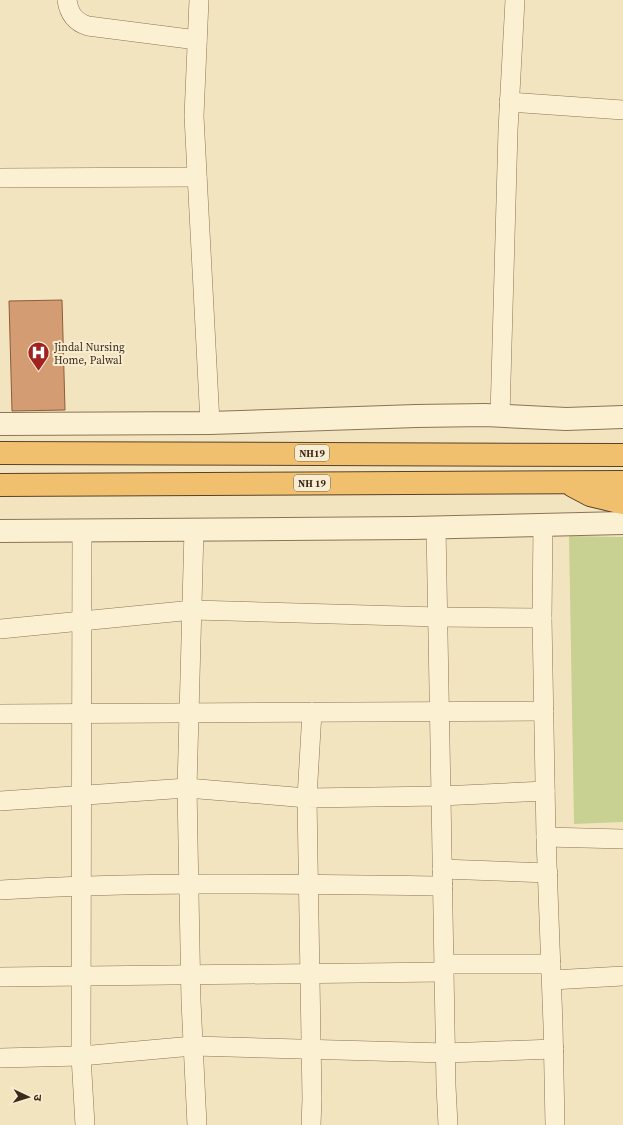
<svg xmlns="http://www.w3.org/2000/svg" width="623" height="1125" font-family="'Source Serif 4','Noto Sans Devanagari',serif">
<rect width="100%" height="100%" fill="#f2e4bf"/>
<polygon fill="#c8d192" points="569,536 623,537 623,822 574,824"/>
<polygon fill="#d39c72" stroke="#8e5c39" points="62,300 65,410 12,411 9,301"/>
<g fill="none" stroke-linecap="round" stroke-linejoin="round">
<defs>
<g id="minor">
<path d="M67 0C69 14 75 22 88 26L197 40"/>
<polyline points="199,0 194,116 210,423"/>
<polyline points="509,102 623,110"/>
<polyline points="0,178 197,177"/>
<polyline points="500,416 508,130 515,0"/>
<polyline points="543,525 542,618 546,837 553,1025 555,1125"/>
<polyline points="436,527 441,796 545,791"/>
<polyline points="194,530 187,788 191,1001 197,1125"/>
<polyline points="82,531 81,1056 193,1046 446,1053 554,1049"/>
<polyline points="0,629 193,610 438,617 542,618"/>
<polyline points="0,714 544,711"/>
<polyline points="0,801 187,788 307,798 312,712"/>
<polyline points="546,837 623,839"/>
<polyline points="442,869 548,873"/>
<path d="M0 890C147 881 295 884 443 886"/>
<polyline points="445,964 551,964"/>
<polyline points="0,977 444,972"/>
<polyline points="552,980 623,976"/>
<polyline points="0,1058 81,1056 85,1125"/>
<polyline points="311,1125 312,1099 307,798 441,796 446,1086 448,1125"/>
</g>
<g id="tertiary">
<polyline points="0,424 210,423 416,416 485,415 566,419 623,417"/>
<polyline points="0,531 412,528 623,523"/>
</g>
<g id="trunk">
<polyline points="0,453 623,455"/>
<polyline points="0,485 623,482"/>
<polyline points="573,486 590,495 623,503"/>
</g>
</defs>
<use href="#minor" stroke="#8c7456" stroke-width="20"/>
<use href="#tertiary" stroke="#8c7456" stroke-width="24"/>
<use href="#trunk" stroke="#5a412b" stroke-width="24"/>
<use href="#minor" stroke="#fcf0d3" stroke-width="19"/>
<use href="#tertiary" stroke="#fcf0d3" stroke-width="22"/>
<use href="#trunk" stroke="#f1c06e" stroke-width="22"/>
</g>
<defs>
<symbol id="hospital-pin" viewBox="-11 -11 22 30"><path d="M0 17L-7.5 6A9.5 9.5 0 1 1 7.5 6Z" fill="#a12220" stroke="#f8edd0"/><path d="M-5-5h3v3.5h4V-5h3V5h-3V1.5h-4V5h-3Z" fill="#fff"/></symbol>
</defs>
<g fill-rule="evenodd">
<use href="#hospital-pin" x="26" y="340" width="25" height="34"/>
</g>
<g text-anchor="middle" stroke-width="4" stroke-linejoin="round" paint-order="stroke">
<g fill="#f8edd0" stroke="#746552" stroke-width="1">
<rect x="295" y="445" width="34" height="16" rx="3"/>
<rect x="294" y="475" width="36" height="16" rx="3"/>
</g>
<g font-size="10" font-weight="bold" fill="#3b2b1c">
<text x="312" y="457">NH19</text>
<text x="312" y="487">NH 19</text>
</g>
<g font-size="11" fill="#3b2b1c" stroke="#f8edd0" text-anchor="start">
<text x="54" y="351">Jindal Nursing<tspan x="54" dy="13">Home, Palwal</tspan></text>
</g>
</g>
<g transform="translate(28 1097) rotate(94)" stroke="#f8edd0" stroke-width="3" paint-order="stroke">
<path d="M0-3L7 15L0 10L-7 15Z" fill="#3b2b1c"/>
<text y="-6" font-size="11" font-weight="bold" text-anchor="middle" fill="#3b2b1c">उ</text>
</g>
</svg>
